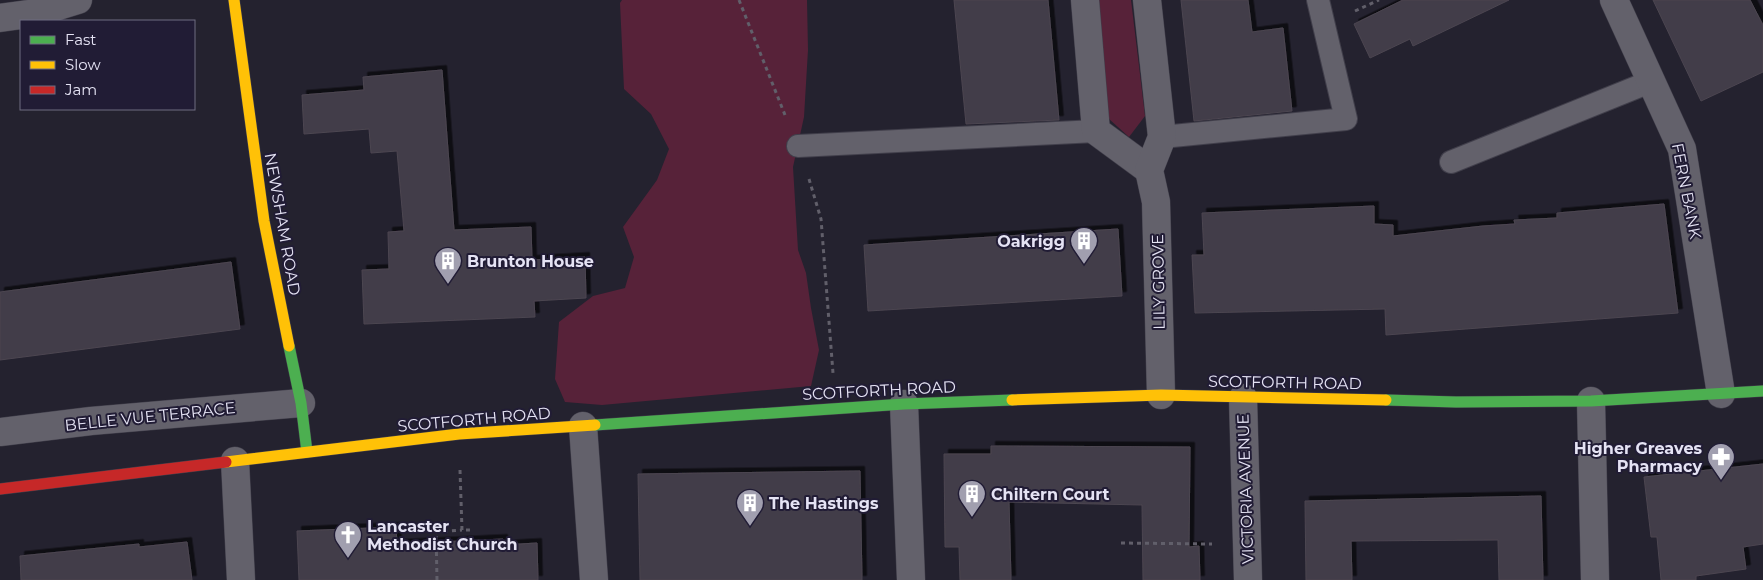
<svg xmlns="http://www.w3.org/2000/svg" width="1763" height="580" font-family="Montserrat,sans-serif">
<defs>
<filter id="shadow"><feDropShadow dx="4.5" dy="-4.5" stdDeviation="0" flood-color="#0009"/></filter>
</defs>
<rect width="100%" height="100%" fill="#24222f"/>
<g fill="#572239">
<polygon points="622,0 807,0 808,50 804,117 793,167 798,250 806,273 811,308 819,350 811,386 602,405 565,402 555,379 559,322 593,296 625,288 634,257 623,227 657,180 669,149 651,114 624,89 620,3"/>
<polygon points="1099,0 1131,0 1145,116 1129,137 1108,118"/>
</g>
<g fill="#423d48" stroke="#4c4651" filter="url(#shadow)">
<polygon points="954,0 1048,0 1059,120 966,124"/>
<polygon points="1181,0 1248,0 1252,32 1283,28 1292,111 1194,121"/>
<polygon points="1403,0 1509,0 1413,46 1410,39 1370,58 1354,24"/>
<polygon points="1653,0 1750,0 1763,25 1763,72 1701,101"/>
<polygon points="442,70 454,230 531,227 532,260 585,257 586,298 534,301 535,317 364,324 362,270 389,269 388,232 404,231 397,151 371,153 369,129 304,134 302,95 364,90 363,77"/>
<polygon points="1664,204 1678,313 1386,335 1385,309 1195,313 1192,255 1204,255 1202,213 1374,206 1374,224 1393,225 1393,236 1483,226 1515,224 1514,220 1557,218 1557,213"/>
<polygon points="1118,229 1122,296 868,311 864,245"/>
<polygon points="231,262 240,329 0,360 0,292"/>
<polygon points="991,446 1190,447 1189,547 1199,546 1200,580 1143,580 1142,505 1009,502 1011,580 960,580 959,547 945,547 944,454 991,454"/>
<polygon points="1763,464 1763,544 1743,547 1746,569 1696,576 1696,580 1661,580 1657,537 1651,537 1644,477"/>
<polygon points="860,471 862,580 640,580 638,474"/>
<polygon points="1541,496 1543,580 1499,580 1498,540 1351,541 1352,580 1306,580 1305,501"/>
<polygon points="396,527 397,544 503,539 503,545 537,543 538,580 299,580 297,531"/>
<polygon points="187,542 192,580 21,580 20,556 139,544 139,547"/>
</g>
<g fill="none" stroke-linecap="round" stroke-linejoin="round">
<defs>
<g id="lane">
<polyline points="1162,137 1346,119 1318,0"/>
<polyline points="798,146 1096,131"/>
<polyline points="1451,162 1652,81"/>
</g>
<g id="street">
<polyline points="1085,0 1096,131 1149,170"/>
<polyline points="1147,0 1162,137 1149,170 1156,202 1161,395"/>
<polyline points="1614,0 1682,149 1721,394"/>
<polyline points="0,18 36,13 78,0"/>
<polyline points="1243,398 1248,580"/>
<polyline points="1591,401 1595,580"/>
<polyline points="904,404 911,580"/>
<polyline points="583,426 594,580"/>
<polyline points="0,432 91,421 301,403"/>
<polyline points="235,461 241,580"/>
</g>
<g id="fast">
<polyline points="289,346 301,403 307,452"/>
<polyline points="1386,400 1456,402 1591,401 1763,391"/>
<polyline points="595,425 904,404 1012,400"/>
</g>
<g id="slow">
<polyline points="234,0 264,221 289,346"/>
<polyline points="1012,400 1161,395 1386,400"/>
<polyline points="226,462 459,434 595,425"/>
</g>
<polyline id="jam" points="0,489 226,462"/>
</defs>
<use href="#lane" stroke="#413f4b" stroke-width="24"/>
<use href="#street" stroke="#413f4b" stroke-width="29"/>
<use href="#fast" stroke="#413f4b" stroke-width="12"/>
<use href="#slow" stroke="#413f4b" stroke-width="12"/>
<use href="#jam" stroke="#413f4b" stroke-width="12"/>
<g stroke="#615f6a" stroke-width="3" stroke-dasharray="4 4" stroke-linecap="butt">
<polyline points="739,0 785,115"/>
<polyline points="1355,11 1379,0"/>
<polyline points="809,179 821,219 833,373"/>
<polyline points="460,470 462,530 472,530"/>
<polyline points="1121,543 1212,544"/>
<polyline points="437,580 436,532 462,530"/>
</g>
<use href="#lane" stroke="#63616b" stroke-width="22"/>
<use href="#street" stroke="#63616b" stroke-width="28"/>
<use href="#fast" stroke="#4caf50" stroke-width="11"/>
<use href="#slow" stroke="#ffc107" stroke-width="11"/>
<use href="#jam" stroke="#c62828" stroke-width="11"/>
</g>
<defs>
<symbol id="building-pin" viewBox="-11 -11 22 30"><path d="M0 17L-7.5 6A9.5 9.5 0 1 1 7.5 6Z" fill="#a19faf" stroke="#211c35"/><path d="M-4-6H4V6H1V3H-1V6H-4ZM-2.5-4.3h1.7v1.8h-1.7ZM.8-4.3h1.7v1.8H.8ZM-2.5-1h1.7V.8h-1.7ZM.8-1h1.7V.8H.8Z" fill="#fff"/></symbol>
<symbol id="pharmacy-pin" viewBox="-11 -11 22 30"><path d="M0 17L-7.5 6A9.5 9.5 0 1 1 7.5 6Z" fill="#a19faf" stroke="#211c35"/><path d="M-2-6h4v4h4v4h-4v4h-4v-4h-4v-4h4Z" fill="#fff"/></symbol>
<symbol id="church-pin" viewBox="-11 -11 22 30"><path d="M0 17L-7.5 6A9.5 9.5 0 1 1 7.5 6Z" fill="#a19faf" stroke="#211c35"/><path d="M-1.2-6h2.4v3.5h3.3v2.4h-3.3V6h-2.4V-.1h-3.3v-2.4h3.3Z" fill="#fff"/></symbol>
</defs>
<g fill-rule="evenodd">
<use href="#building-pin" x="1068" y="225" width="32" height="43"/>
<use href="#building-pin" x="432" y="245" width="32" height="43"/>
<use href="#pharmacy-pin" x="1705" y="441" width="32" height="43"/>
<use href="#building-pin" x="956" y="478" width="32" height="43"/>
<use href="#building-pin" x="734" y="487" width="32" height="43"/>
<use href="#church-pin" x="332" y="519" width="32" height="43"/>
</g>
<g text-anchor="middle" stroke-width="4" stroke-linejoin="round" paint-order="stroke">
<g font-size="16" fill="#e5e3f4" stroke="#211c35">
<text transform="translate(1687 191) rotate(79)" y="6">FERN BANK</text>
<text transform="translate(283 224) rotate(80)" y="6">NEWSHAM ROAD</text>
<text transform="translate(1158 282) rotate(-91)" y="6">LILY GROVE</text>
<text transform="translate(1285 382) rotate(1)" y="6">SCOTFORTH ROAD</text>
<text transform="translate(879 390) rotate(-3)" y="6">SCOTFORTH ROAD</text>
<text transform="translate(150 416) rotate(-6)" y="6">BELLE VUE TERRACE</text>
<text transform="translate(474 419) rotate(-5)" y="6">SCOTFORTH ROAD</text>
<text transform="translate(1245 489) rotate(-92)" y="6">VICTORIA AVENUE</text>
</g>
<g font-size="16" font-weight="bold" fill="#e5e3f4" stroke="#211c35" text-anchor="start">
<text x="1065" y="247" text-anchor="end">Oakrigg</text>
<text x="467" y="267">Brunton House</text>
<text x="1702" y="454" text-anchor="end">Higher Greaves<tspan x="1702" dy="18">Pharmacy</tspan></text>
<text x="991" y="500">Chiltern Court</text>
<text x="769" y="509">The Hastings</text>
<text x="367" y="532">Lancaster<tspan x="367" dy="18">Methodist Church</tspan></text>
</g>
</g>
<rect x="20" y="20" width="175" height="90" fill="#211c35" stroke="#6f6c81"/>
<rect x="30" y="36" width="25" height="8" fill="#4caf50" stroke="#6f6c81"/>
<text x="65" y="45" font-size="15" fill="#e5e3f4">Fast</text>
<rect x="30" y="61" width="25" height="8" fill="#ffc107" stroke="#6f6c81"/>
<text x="65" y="70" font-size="15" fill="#e5e3f4">Slow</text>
<rect x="30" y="86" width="25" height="8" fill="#c62828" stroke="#6f6c81"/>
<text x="65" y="95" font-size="15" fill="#e5e3f4">Jam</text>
</svg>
